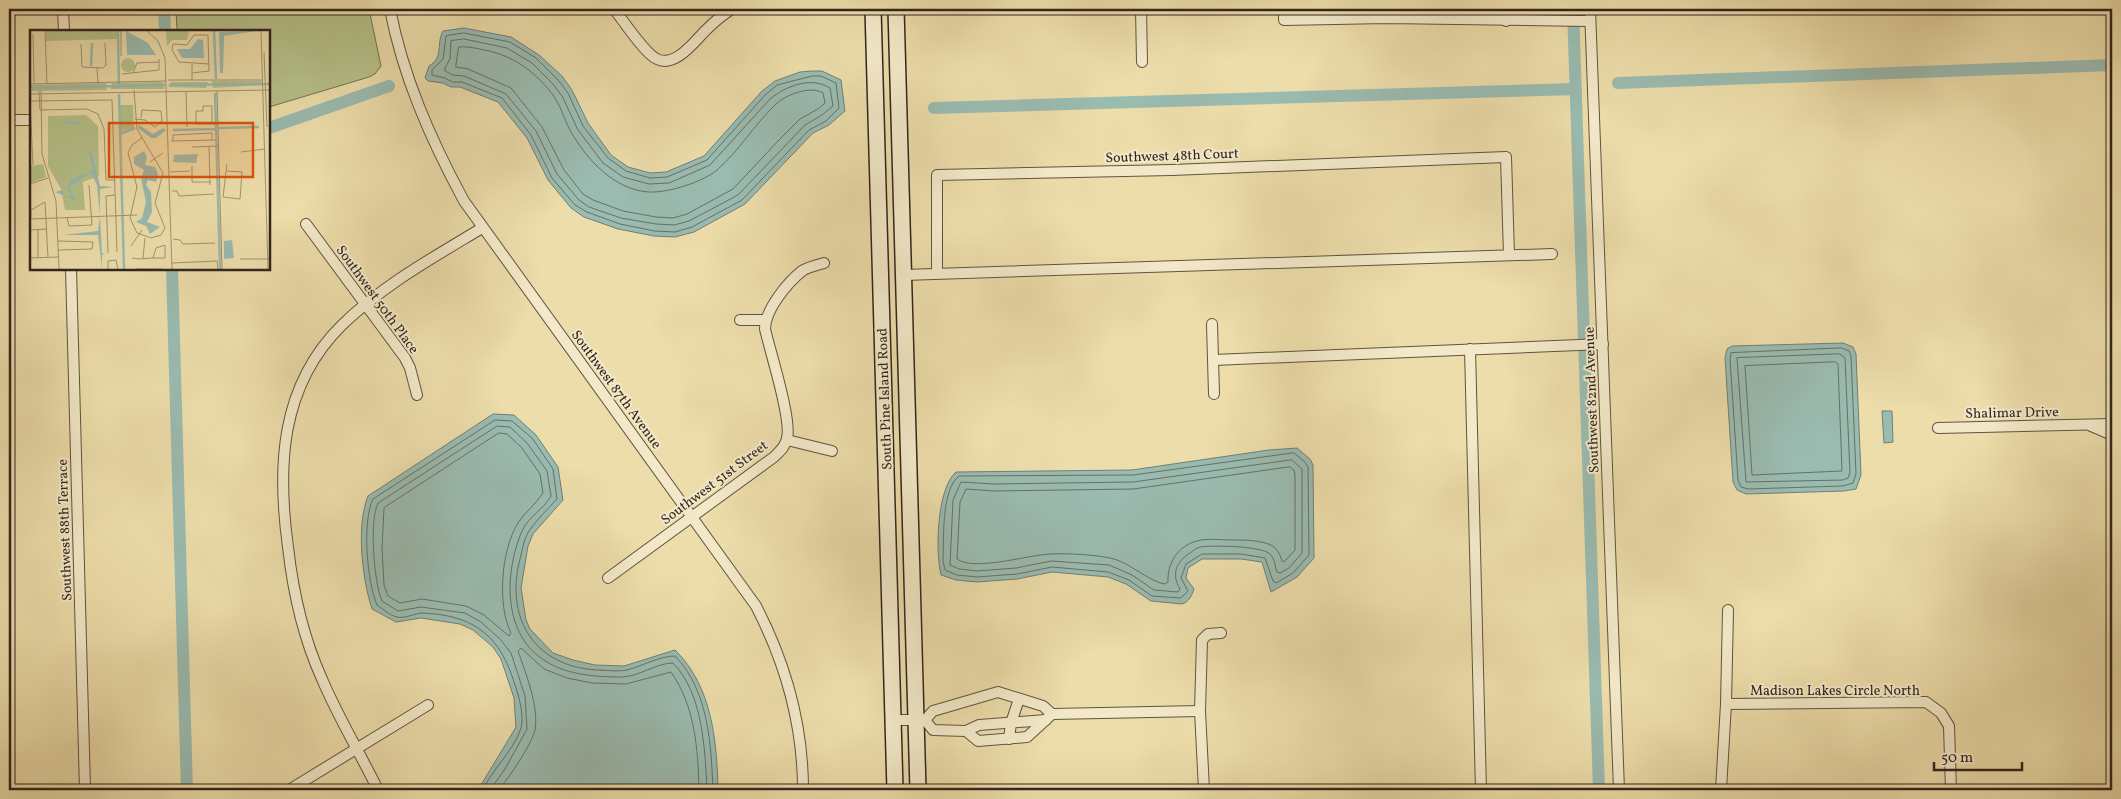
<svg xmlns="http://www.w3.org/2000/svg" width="2121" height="799" font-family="Vollkorn,serif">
<rect width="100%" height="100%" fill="#ecddaa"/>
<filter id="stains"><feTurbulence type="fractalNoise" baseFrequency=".004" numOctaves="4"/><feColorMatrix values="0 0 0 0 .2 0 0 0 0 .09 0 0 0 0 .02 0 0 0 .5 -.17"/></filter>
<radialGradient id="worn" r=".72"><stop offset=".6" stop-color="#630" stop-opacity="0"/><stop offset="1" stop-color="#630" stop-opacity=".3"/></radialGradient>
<polygon fill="#b6c18a" stroke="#747354" points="176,9 369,9 381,66 375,74 369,77 269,107 269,31 177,31"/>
<g fill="#9abbb0" stroke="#707f76">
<path d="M464 28 511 37 539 55 562 76 572 90 588 123 611 155 628 167 650 173 666 172 704 156 762 91 775 81 800 72 812 71H822L841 80 845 111 829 125 813 133 745 204 694 232 675 237 654 236 618 229 584 217 571 208 548 180 527 138 498 102 460 87H451L443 83 428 81 425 78 429 66C444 58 436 43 443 31Z"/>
<polygon points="1843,343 1853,347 1856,354 1861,475 1856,489 1844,491 1746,494 1737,490 1733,482 1725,358 1727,349 1732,346"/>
<polygon points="1882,411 1892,411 1893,442 1884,443"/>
<path d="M493 414 514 415 536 435 558 467 563 500 533 534 528 546 521 588 526 620 530 629 553 653 573 660 595 665 624 666 675 650C712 686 717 741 718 790H478L516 727 514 698 501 659 493 647 473 630 460 624 421 618 396 622 372 609C362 578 356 526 368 496Z"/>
<path d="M1297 448 1310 459 1313 465 1314 558 1297 577 1271 592 1262 562 1241 559H1202L1188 568 1186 578 1194 589C1192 595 1189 602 1182 604L1151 601 1126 584 1108 577 1052 572 1017 579 977 582 956 580 941 575C935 551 937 488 956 472L1132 470 1269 450Z"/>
</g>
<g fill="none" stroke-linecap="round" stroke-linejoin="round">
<g stroke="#667068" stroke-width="1">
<polygon points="464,33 510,42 536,58 558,80 568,93 583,126 608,158 626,171 650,178 667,177 707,160 765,95 777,85 812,76 821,76 836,83 839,108 826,121 809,130 742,200 692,227 675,232 655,231 620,224 587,212 575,205 552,178 531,135 502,98 462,82 452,82 445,78 432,75 432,70 443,59 446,36"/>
<path d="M464 39 507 48 532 63 553 84 562 96 578 130 603 163 623 177 649 184 669 183 710 165 770 99C786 86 811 76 830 88L833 106 822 115 805 125 738 195 689 221 674 225 656 224 621 218 589 207 579 200 557 174 536 131 506 94 464 76 453 75 445 71V68L450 59 451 41Z"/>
<path d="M459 47C468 46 480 49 489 51 516 57 539 75 555 98 562 109 565 122 571 132 588 161 615 190 649 192 668 193 703 182 717 170 739 151 754 125 775 105 785 95 810 85 823 93L825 103 818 109 800 119 779 140 733 189 687 214 673 218 656 217 623 211 593 200 583 194 564 170 542 127 511 88 468 69 456 67Z"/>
<polygon points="1842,348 1849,351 1851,356 1856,474 1853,483 1843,486 1748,489 1741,487 1738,480 1730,359 1731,353"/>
<polygon points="1840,354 1845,358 1850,473 1848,478 1843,480 1746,482 1737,358"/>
<polygon points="1835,362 1838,364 1842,471 1752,475 1745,366"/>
<path d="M499 433 507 434 522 448 540 474 543 493C536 504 525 512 518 523 501 550 497 605 511 633L509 636 484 615 466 606 422 599 400 603 388 596 384 585 382 548 384 508Z"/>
<path d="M1294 453 1305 462 1308 467 1309 555 1293 573 1276 583 1273 581 1265 558 1241 554H1202L1186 564 1181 578 1188 591 1181 598 1152 596 1129 580 1108 572 1052 567 1017 574 977 577 957 575 945 570 943 561C944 539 941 490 959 476L1133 475Z"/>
<path d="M1292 460 1302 469V553L1289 568 1280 573 1277 572C1275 567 1275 559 1270 554 1262 546 1212 545 1200 547 1196 548 1193 551 1190 553 1176 562 1171 574 1180 589L1178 592 1154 590 1132 575 1109 565 1051 561 1016 568 977 571 959 569 950 565 953 500 961 482 994 484 1133 482Z"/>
<path d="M1290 467 1294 470 1295 475V550L1284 562 1282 561C1280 554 1277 549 1271 545 1260 540 1244 540 1232 540 1221 540 1207 538 1197 541 1178 546 1167 563 1168 582L1165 584C1152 583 1131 564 1114 559 1100 555 1067 553 1052 554 1031 554 974 572 957 559L960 502 966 489 994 491 1133 489Z"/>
<path d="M483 790C490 772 515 749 521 728 525 714 517 690 512 676 497 632 469 615 423 613 415 613 405 619 397 617 391 616 383 609 377 605 367 582 362 522 373 499L495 420 512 421 532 438 553 469 557 499C548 509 537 519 529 531 523 540 522 553 519 563 506 621 536 666 596 670 606 670 618 672 627 670 642 666 660 656 675 656 709 691 711 745 713 790"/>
<path d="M490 790 505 769 527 729 525 696 511 653 500 639 481 622 465 613 421 607 398 611 382 601C374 583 369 521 378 503L497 426 510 427 527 443 547 471 551 496C544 509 528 517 522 531 504 573 502 636 547 662 568 675 597 677 621 677 639 677 656 663 673 663 703 693 705 750 707 790"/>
<path d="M499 790C509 777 531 746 535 730 539 706 526 674 518 651L521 648 544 669 567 678 592 683 626 684 671 672C695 706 698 749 699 790"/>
</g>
<g stroke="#9abbb0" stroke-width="12">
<polyline points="164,9 165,31"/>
<polyline points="1573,9 1599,790"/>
<polyline points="1618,83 2112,65"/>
<polyline points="934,108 1576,89"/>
<polyline points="269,128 389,86"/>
<polyline points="172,269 187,790"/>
</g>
<defs>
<g id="street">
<polyline points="63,9 64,31"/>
<path d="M390 9C403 77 431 140 464 201L756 606C786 664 803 725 803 790"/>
<path d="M614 9C623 20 645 54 657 59 675 68 694 42 705 31 713 23 722 15 732 9"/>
<polyline points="1141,9 1142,62"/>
<polyline points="1284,9 1284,20 1386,18 1590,21"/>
<polyline points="1506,9 1506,21"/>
<polyline points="1590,9 1619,790"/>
<polyline points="9,120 31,120"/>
<polyline points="306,224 405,358 410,368 417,395"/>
<polyline points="71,269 85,790"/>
<polyline points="937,273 937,175 1172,170 1506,157 1509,255"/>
<polyline points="904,275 1552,254"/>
<polyline points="740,320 765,320"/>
<polyline points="1212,324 1214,394"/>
<polyline points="1470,349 1481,790"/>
<polyline points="1214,360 1603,344"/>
<polyline points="2091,426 2112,435"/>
<polyline points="1938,428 2112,424"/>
<polyline points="787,440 832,451"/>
<path d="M608 578 774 457C780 451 786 446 787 438 792 420 770 351 765 329 765 310 787 283 802 271 808 267 817 265 824 263"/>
<polyline points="1726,704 1926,702 1941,713 1949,726 1951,790"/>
<polyline points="893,720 925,720 933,711 998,692 1043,706 1052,714 1200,711"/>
<polyline points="925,720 933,730 966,731 978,741 1027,737 1052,714"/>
<polyline points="966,731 979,725 1046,720"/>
<polyline points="1009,739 1011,723 1019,699"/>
<polyline points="289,790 428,705"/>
<path d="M378 790C360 753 338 717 322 679 303 637 293 592 288 547 277 467 280 386 342 325 383 285 434 257 482 228"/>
<polyline points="1204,790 1200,711 1202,640 1208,634 1221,633"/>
<polyline points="1721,790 1726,704 1728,610"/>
</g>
<g id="secondary">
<polyline points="873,9 895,790"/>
<polyline points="896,9 918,790"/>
</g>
</defs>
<use href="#street" stroke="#605342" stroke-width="12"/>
<use href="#secondary" stroke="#31251f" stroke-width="18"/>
<use href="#street" stroke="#f3e9c8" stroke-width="10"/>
<use href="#secondary" stroke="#f3e9c8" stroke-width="15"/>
</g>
<g text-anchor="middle" stroke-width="4" stroke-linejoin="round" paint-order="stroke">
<g font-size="14" fill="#31251f" stroke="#f3e9c8">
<text transform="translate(1172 155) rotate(-2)" y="5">Southwest 48th Court</text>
<text transform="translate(378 299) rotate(54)" y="5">Southwest 50th Place</text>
<text transform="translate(617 389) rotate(54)" y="5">Southwest 87th Avenue</text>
<text transform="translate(884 399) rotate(-92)" y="5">South Pine Island Road</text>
<text transform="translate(1591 400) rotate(-92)" y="5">Southwest 82nd Avenue</text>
<text transform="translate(2012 412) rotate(-1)" y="5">Shalimar Drive</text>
<text transform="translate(714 482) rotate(-37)" y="5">Southwest 51st Street</text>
<text transform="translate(64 530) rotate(-92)" y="5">Southwest 88th Terrace</text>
<text x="1835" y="695">Madison Lakes Circle North</text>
</g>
</g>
<g transform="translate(30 30)">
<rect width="240" height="240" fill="#ecddaa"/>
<path d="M16 1H87V9L16 11ZM136 1H159L157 10H142L137 16ZM91 35a7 7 0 1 1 14 0a7 7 0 1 1-14 0ZM182 51H231L232 55 183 58ZM133 52 134 59H81L82 53ZM178 52 176 58 139 57 141 52ZM76 53 77 60 0 61V55ZM90 75H103L104 98 91 101ZM56 85 68 96 69 146 53 152 55 180H35L31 159 18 136V86ZM13 134 16 147 0 153V136Z" fill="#b6c18a"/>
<path d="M96 1 118 13 126 25H97ZM226 1 194 6 193 43H190L189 2ZM168 9 173 10 174 28H152L147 19H160ZM109 95 123 104 133 98 136 100 126 108H121L108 98ZM58 121 62 123 70 156 84 157 70 159V185L67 155 61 142 39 158 47 171 25 162 33 160 35 166H41L37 159 41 150 63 140ZM114 121 117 127 115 135 125 137 128 144 126 152 118 150 116 155 121 162 122 182 117 192 130 197 120 204 116 196 106 192 112 188 116 172 111 148 114 140 104 134V127ZM168 124 166 133 143 132 144 125ZM70 186 72 223 75 224 72 225V239L68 205H33L68 201ZM202 210 204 228 194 229V211Z" fill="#9abbb0"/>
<path fill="none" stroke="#9abbb0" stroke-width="2.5" d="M88 1 89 58M184 1 186 49M61 36 62 13M139 55 240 54M0 58 135 55M185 63 190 239M89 64 94 239M33 91 50 94M189 98 229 97M143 100 186 99M90 104 105 98"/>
<path fill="none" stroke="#a19372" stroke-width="1" d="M15 1 17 54M91 1V26M117 1 128 11 135 28 142 239M231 1 238 239M3 4 4 54M51 14 52 37 73 38 76 35 75 13M234 22 237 97M162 34V50M67 38 68 53M103 43 107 33 129 32M162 43 179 41 178 5H164L157 15 143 14 142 20 149 32 179 34M92 44 129 40V29M138 50H232M0 54 136 51M104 60 107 99 133 143 125 173 135 198 131 205 121 208 107 203 100 188 107 157 98 123 102 115 112 108M9 61 10 80M11 61 12 124 26 171 29 239M187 61 192 239M156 62 157 97M0 64 240 60M0 71 82 70 87 222M0 71 3 135M10 80 57 79 68 84 74 99 76 150H85M105 89 115 90 125 97 132 91 131 81 112 80 111 88M182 94V76H173V81H166V94H187M141 111 185 110M143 111V105L182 103V110M179 116 180 155M162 117 188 116M211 122 235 119M120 132 133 123M162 136V152H180M197 141 212 142 210 169 193 167 197 134M140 142 160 141M0 154 18 148M142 161H147L149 166 184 164M37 187 39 196 62 195 59 155M0 189 107 185M0 199 1 180 15 172 18 228M0 200 17 199M8 200V228M143 209 150 210 153 214 185 213M28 211 63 212 62 219 28 220M101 216 112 200M78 223 76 166 85 165M0 228 28 227M102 228 109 229 123 228H135V215L126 218 123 228M113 228 115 208M210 229H240M142 233 187 231 188 239M78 239V231L86 230 88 239M106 239H132"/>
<path fill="#d6540e" fill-opacity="0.15" stroke="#d6540e" stroke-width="2.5" d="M79 93H223V147H79Z"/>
<rect width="240" height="240" fill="none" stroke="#31251f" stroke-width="2.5"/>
</g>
<rect width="2121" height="799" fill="none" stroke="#ecddaa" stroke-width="30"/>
<rect x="10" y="10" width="2101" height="779" fill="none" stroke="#31251f" stroke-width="2.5"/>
<rect x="15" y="15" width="2091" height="769" fill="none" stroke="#31251f"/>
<path d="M1934 762v8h88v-8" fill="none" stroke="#31251f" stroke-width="2.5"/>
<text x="1941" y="762" font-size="15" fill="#31251f" stroke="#f3e9c8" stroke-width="4" paint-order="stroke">50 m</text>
<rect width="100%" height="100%" filter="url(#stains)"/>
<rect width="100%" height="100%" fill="url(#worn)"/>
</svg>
